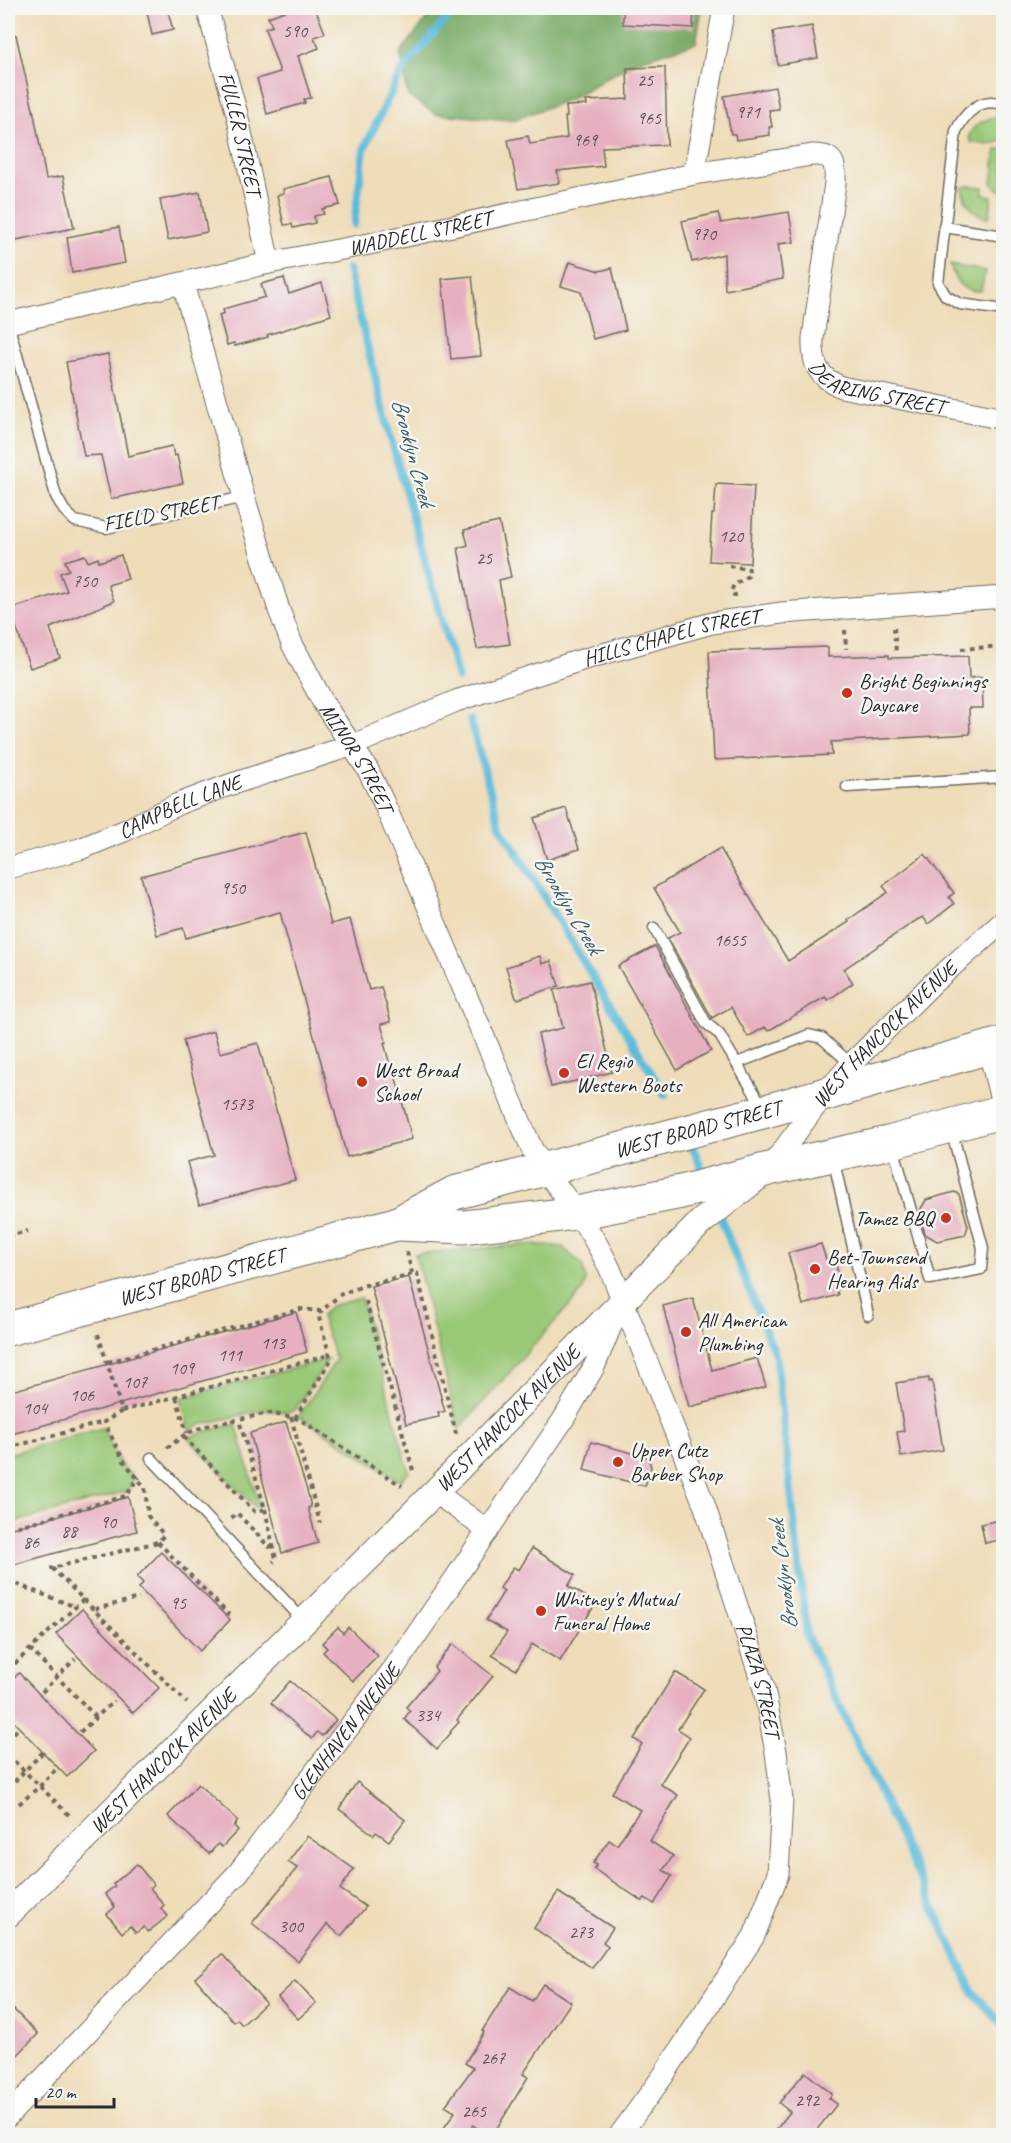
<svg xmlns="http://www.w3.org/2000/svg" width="1011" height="2143" font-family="Caveat,sans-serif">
<rect width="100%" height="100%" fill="#f6f6f2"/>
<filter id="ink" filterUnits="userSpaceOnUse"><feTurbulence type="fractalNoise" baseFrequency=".0167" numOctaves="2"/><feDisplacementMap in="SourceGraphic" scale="12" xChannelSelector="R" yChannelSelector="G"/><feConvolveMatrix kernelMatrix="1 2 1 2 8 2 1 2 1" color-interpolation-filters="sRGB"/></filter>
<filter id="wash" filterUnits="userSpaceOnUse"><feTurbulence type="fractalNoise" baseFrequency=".008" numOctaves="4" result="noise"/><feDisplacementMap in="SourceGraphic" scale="24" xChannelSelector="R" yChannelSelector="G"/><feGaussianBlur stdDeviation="1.35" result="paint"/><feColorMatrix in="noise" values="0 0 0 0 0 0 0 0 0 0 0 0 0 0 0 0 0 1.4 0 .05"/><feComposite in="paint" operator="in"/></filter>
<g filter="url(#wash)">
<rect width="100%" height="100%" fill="#efddba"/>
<g fill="#99c877" stroke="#627a51" stroke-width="1.5">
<path d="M991 118H1003V137L1002 141 989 145 971 142 969 136C974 125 980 122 991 118Z"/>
<polygon points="1003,149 1004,150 1003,191 999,190 992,184 996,150"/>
<path d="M967 186 983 187V194L992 196 990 215 986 218C972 212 965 203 962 188Z"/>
<path d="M950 265 985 271 981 291C962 293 955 281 950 265Z"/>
<polygon points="532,1244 562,1247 582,1264 586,1280 583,1290 459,1429 415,1254"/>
<polygon points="361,1298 409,1472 400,1481 299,1416 336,1360 321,1316 331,1306"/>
<polygon points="328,1359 296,1409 289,1412 263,1410 199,1425 189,1430 181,1398"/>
<polygon points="236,1424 260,1507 255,1507 188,1438 199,1433"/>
<polygon points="103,1428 121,1465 134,1478 128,1491 8,1524 8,1454"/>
</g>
<polygon fill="#7aac68" stroke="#526c4a" stroke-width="1.5" points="438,8 702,8 696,43 636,61 570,99 513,120 436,114 408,96 400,53 426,20"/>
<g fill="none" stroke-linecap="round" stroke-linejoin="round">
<g stroke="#5bbbda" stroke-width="8">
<polyline points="354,225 364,149 401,72 456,8"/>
<polyline points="348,269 389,432 458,678"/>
<polyline points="470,719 500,825 665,1095"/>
<polyline points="689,1138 705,1177"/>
<polyline points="719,1214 776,1357 807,1636 973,1992 1004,2027"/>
</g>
</g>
<g id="blocks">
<g fill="#e6b0c1">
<polygon points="146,8 167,8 173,30 152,35"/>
<polygon points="293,8 315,8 325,33 314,37 319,48 298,56 311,98 304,99 305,103 267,114 257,79 280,72 265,29 272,26 268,17"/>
<polygon points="623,8 694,8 693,28 623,24"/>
<polygon points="812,26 818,58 778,65 773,32"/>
<polygon points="16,35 34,114 46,179 63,176 74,228 16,240 13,227 8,228 8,36"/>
<polygon points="665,67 667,145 602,147 604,166 557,171 560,183 518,189 508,140 528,136 530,144 567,138 565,117 567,117 566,106 587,105 586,101 628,99 627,68"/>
<polygon points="775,87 779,109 769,110 772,127 769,127 770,135 736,140 735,134 731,134 724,96"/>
<polygon points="332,177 340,205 322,209 324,214 314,216 315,223 293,228 292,224 284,225 277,195 284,193 283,189"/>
<polygon points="200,192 207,232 168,240 160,200"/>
<polygon points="789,212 794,242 778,244 783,279 725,290 724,254 692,262 682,221 718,213 721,223"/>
<polygon points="119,227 125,263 72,273 67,237"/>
<polygon points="569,262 599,271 612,268 626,330 593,339 581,292 561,286"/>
<polygon points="472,276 481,356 451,359 442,279"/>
<polygon points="284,278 289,294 322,283 331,315 267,335 268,337 235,346 234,343 227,345 219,315 224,313 223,309 265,297 261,284"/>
<polygon points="108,354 128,456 172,446 174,456 177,455 183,483 111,499 101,455 84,456 66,362"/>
<polygon points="716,484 754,486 750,563 709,561 712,514 714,514"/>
<polygon points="499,522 511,577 499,580 510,644 477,649 458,548 468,545 464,530"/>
<polygon points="85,555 88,562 98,558 99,562 121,555 128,579 108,585 114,601 50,628 60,658 30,668 10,609 67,591 60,573 69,570 65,561"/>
<polygon points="828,647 828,657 889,655 889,658 968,656 969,678 982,677 983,708 969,708 970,734 831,742 832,755 714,760 709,651"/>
<polygon points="566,808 579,849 547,860 534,818"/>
<polygon points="306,832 331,924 350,919 369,990 381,987 391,1022 381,1024 386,1042 384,1043 392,1072 394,1071 412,1139 347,1157 280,912 186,938 183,928 157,935 141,876"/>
<polygon points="720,848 788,961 849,922 848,920 888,892 883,886 925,854 954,893 949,897 954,904 928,924 923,917 917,920 844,969 853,983 828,1000 825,997 768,1031 765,1027 748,1037 731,1007 712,1018 668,938 680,932 654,888"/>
<polygon points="655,946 711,1051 677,1070 618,966"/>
<polygon points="540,956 542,964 551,961 559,986 518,999 516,998 506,967"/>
<polygon points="590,981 612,1072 551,1087 538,1034 563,1028 554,990"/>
<polygon points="214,1031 220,1053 258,1043 295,1180 199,1205 187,1162 214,1155 183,1040"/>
<polygon points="954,1192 959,1194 968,1226 965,1235 937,1241 925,1234 919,1212 926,1200"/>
<polygon points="821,1244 826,1259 834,1257 840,1281 834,1283 838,1295 803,1305 788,1253"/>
<polygon points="409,1277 445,1412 438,1412 439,1417 406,1424 371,1286"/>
<polygon points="693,1298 712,1370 757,1358 766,1387 689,1407 663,1306"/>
<polygon points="296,1312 307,1352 8,1435 8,1392"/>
<polygon points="929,1378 929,1382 932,1381 943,1450 901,1457 897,1432 904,1431 896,1383"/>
<polygon points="286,1422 308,1494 311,1507 308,1508 318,1543 282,1553 250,1433"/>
<polygon points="591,1442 648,1457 651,1467 645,1486 584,1470"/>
<polygon points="128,1497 137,1531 8,1566 8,1529"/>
<polygon points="1004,1519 1004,1539 985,1543 981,1524"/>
<polygon points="532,1548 575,1575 568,1586 596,1603 560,1661 532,1644 516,1670 492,1655 507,1632 486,1620 504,1591 500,1588 513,1567 519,1570"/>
<polygon points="161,1552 230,1620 200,1651 139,1588 143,1583 137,1577"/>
<polygon points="82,1609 159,1688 133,1713 56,1634"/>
<polygon points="338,1627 343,1633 348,1627 378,1656 353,1681 323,1652 327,1648 322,1643"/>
<polygon points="453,1644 493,1676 457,1720 459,1722 450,1732 451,1733 437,1749 404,1719 410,1711 406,1707 437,1671 434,1667"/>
<polygon points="675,1672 704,1689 678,1729 690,1737 660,1784 678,1795 650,1841 673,1856 663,1870 672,1876 654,1904 645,1898 642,1901 594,1869 597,1865 593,1863 609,1840 617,1845 640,1810 612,1793 642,1744 634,1739"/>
<polygon points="19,1673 94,1751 67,1777 8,1716 8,1684"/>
<polygon points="290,1681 336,1720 322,1736 317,1732 312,1739 271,1703"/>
<polygon points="357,1782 405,1820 389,1841 376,1832 374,1835 339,1809"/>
<polygon points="198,1784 238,1821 234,1826 238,1830 222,1847 218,1844 209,1854 168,1816"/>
<polygon points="307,1836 354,1869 340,1889 366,1907 341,1936 327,1924 298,1961 252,1923 297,1868 288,1862"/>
<polygon points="137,1864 154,1885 150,1888 164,1905 161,1908 168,1916 148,1932 144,1927 136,1933 130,1926 122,1933 107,1914 115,1907 105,1894 115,1886 113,1884"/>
<polygon points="558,1892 613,1928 603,1942 608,1946 592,1968 534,1928"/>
<polygon points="222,1954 266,2003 242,2025 237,2019 234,2022 195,1978"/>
<polygon points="295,1981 316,2003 298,2019 278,1997"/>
<polygon points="543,1984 571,2002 523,2074 528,2077 494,2133 487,2128 484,2133 473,2125 466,2136 455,2136 444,2128 455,2112 445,2106 473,2068 465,2063 484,2032 482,2031 510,1987 532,2001"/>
<polygon points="8,2004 38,2034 8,2065"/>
<polygon points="805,2072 832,2094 829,2098 837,2104 812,2136 771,2136 790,2112 779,2103"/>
</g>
</g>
</g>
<g filter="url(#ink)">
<use href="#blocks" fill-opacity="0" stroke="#70695d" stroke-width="1.5"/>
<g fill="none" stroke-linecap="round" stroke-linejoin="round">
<defs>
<g id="service">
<path d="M1004 105C982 95 965 113 956 131L938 283 946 296 960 304 1004 310"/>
<polyline points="944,227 1004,236"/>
<polyline points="8,323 56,496 64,510 75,521 106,528 244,497"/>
<polyline points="847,787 1004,777"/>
<polyline points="654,928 706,1023 719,1034 764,1109"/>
<polyline points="737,1063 809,1035 822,1038 851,1064"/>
<polyline points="893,1146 930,1279 981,1269 983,1248 951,1129"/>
<polyline points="833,1157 868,1315"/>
<polyline points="151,1458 303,1620"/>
</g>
<g id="minor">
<path id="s1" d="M207 8 237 114 269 263"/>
<polyline points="694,174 724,8"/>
<path id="s2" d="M183 284 244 497 279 610 292 644 324 704 368 770 383 801 532 1149C545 1171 561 1191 576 1212 590 1230 600 1249 610 1269L704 1504 764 1689 776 1752 782 1800 778 1874 754 1936 663 2076 619 2136"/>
<path id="s3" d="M8 323 269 263 369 244 694 174 812 155C834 154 836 163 835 183L813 338C812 364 817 376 841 387L1004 419"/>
<path id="s4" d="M8 868 80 849 124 831 178 804 229 785 353 745 456 701 578 661 712 623 781 613 1004 597"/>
<polyline points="988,1047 1004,1112"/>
<path id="s5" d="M769 1169 824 1095 851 1064 934 982 1004 921"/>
<polyline points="435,1492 488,1531"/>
<path id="s6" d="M8 2116 238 1873 394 1668 563 1420 594 1367 618 1309"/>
</g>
<g id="tertiary">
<path id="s7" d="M8 1914 435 1492 701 1222 763 1173"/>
</g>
<g id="primary">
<polyline points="398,1224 464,1227 577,1213 681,1192 769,1169 892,1142 1004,1111"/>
<path id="s8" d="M8 1329 396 1224 454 1193 766 1111 1004 1043"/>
</g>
</defs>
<use href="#service" stroke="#70695d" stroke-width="13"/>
<use href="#minor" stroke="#70695d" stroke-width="23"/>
<use href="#tertiary" stroke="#70695d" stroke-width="28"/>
<use href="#primary" stroke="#70695d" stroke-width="35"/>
<g stroke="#70695d" stroke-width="4" stroke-dasharray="4.5 4.5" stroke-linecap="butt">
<polyline points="729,566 749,569 748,576 734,585 731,591 734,595 737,595"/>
<polyline points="894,628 896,652"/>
<polyline points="845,630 846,649"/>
<polyline points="961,649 1004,646"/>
<polyline points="8,1236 28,1231"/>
<polyline points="407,1252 412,1273"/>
<polyline points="366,1301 414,1474"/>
<polyline points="98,1334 122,1411 104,1422 124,1461 145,1488 148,1516 164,1535 158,1542 52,1568 187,1703"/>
<polyline points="108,1362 301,1309 320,1311"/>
<polyline points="176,1397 187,1433"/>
<polyline points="122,1411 329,1355"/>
<polyline points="291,1417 320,1523"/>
<polyline points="295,1418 331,1360 318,1314 341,1294 366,1285 417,1273 456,1434"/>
<polyline points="184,1437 255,1512 265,1509 239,1420"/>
<polyline points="8,1448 104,1422"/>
<polyline points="167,1448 187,1433 206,1426 269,1413 299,1419 402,1486"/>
<polyline points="265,1509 276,1559 273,1562"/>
<polyline points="231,1518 237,1513 269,1547 273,1545"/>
<polyline points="8,1529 126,1496 139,1477"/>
<polyline points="158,1542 229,1615"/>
<polyline points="8,1581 76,1607"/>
<polyline points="95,1609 139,1598"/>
<polyline points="30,1649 96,1717"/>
<polyline points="8,1670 84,1599"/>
<polyline points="42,1692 75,1659"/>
<polyline points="80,1732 114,1701"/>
<polyline points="8,1740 19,1727"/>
<polyline points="8,1755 71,1817"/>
<polyline points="8,1788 43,1752"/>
<polyline points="19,1804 39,1787 56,1769"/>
</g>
<use href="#service" stroke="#fff" stroke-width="10"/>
<use href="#minor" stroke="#fff" stroke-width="21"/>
<use href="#tertiary" stroke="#fff" stroke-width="26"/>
<use href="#primary" stroke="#fff" stroke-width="33"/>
</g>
</g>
<g fill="#c8321e" stroke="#f6f6f2" stroke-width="2">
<circle cx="847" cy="693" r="6"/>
<circle cx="564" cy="1073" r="6"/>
<circle cx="362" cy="1082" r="6"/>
<circle cx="946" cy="1218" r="6"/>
<circle cx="815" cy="1269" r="6"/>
<circle cx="686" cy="1332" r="6"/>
<circle cx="618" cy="1462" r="6"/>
<circle cx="541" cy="1611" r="6"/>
</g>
<g text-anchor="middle" stroke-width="5" stroke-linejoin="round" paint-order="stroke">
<g font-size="18" fill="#5a4c50">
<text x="295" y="37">590</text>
<text x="645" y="86">25</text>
<text x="748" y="118">971</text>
<text x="649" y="124">965</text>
<text x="585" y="146">969</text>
<text x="704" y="240">970</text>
<text x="731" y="542">120</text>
<text x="484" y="564">25</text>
<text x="85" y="587">750</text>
<text x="233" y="894">950</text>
<text x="730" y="946">1655</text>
<text x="237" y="1110">1573</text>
<text x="273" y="1349">113</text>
<text x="230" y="1361">111</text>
<text x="182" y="1374">109</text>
<text x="135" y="1388">107</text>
<text x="82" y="1401">106</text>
<text x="35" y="1414">104</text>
<text x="108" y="1528">90</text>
<text x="69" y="1537">88</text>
<text x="31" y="1548">86</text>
<text x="178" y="1609">95</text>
<text x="428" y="1721">334</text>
<text x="291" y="1932">300</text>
<text x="581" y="1938">273</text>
<text x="493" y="2064">267</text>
<text x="807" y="2106">292</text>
<text x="474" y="2117">265</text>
</g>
<g font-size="21" fill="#2b2b2b" stroke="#f6f6f2">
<text dy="7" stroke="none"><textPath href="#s1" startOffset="130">FULLER STREET</textPath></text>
<text dy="7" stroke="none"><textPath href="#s3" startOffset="422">WADDELL STREET</textPath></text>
<text dy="7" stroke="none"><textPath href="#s3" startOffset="1118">DEARING STREET</textPath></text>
<text transform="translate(161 513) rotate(-11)" y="7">FIELD STREET</text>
<text dy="7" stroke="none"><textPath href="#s4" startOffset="704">HILLS CHAPEL STREET</textPath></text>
<text dy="7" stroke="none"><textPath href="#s2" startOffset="507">MINOR STREET</textPath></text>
<text dy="7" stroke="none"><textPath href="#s4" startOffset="183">CAMPBELL LANE</textPath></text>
<text dy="7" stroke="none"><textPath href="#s5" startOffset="178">WEST HANCOCK AVENUE</textPath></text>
<text dy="7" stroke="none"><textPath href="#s8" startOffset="720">WEST BROAD STREET</textPath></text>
<text dy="7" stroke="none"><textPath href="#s8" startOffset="201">WEST BROAD STREET</textPath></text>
<text dy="7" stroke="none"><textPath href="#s7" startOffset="704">WEST HANCOCK AVENUE</textPath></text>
<text dy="7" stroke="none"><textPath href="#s2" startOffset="1518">PLAZA STREET</textPath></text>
<text dy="7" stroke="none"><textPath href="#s6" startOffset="512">GLENHAVEN AVENUE</textPath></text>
<text dy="7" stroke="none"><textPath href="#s7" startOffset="218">WEST HANCOCK AVENUE</textPath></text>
</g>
<g font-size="21" fill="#2b2b2b" stroke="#f6f6f2" text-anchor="start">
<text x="859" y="688">Bright Beginnings<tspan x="859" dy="24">Daycare</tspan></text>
<text x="576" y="1068">El Regio<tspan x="576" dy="24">Western Boots</tspan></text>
<text x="374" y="1077">West Broad<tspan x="374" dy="24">School</tspan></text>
<text x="934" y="1225" text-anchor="end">Tamez BBQ</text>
<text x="827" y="1264">Bet-Townsend<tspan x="827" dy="24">Hearing Aids</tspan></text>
<text x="698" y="1327">All American<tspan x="698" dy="24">Plumbing</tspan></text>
<text x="630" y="1457">Upper Cutz<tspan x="630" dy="24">Barber Shop</tspan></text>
<text x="553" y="1606">Whitney's Mutual<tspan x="553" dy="24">Funeral Home</tspan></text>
</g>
<g font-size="22" font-style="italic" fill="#3c5d68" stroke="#f6f6f2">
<text transform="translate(414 452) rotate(75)" y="8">Brooklyn Creek</text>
<text transform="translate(569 904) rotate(59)" y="8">Brooklyn Creek</text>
<text transform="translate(782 1575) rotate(-97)" y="8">Brooklyn Creek</text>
</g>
</g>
<rect width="1011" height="2143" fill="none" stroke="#f6f6f2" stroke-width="30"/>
<path d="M36 2098v9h78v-9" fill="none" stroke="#2b2b2b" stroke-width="3"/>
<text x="45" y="2098" font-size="18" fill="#2b2b2b" stroke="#f6f6f2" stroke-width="4.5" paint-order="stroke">20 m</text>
</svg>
